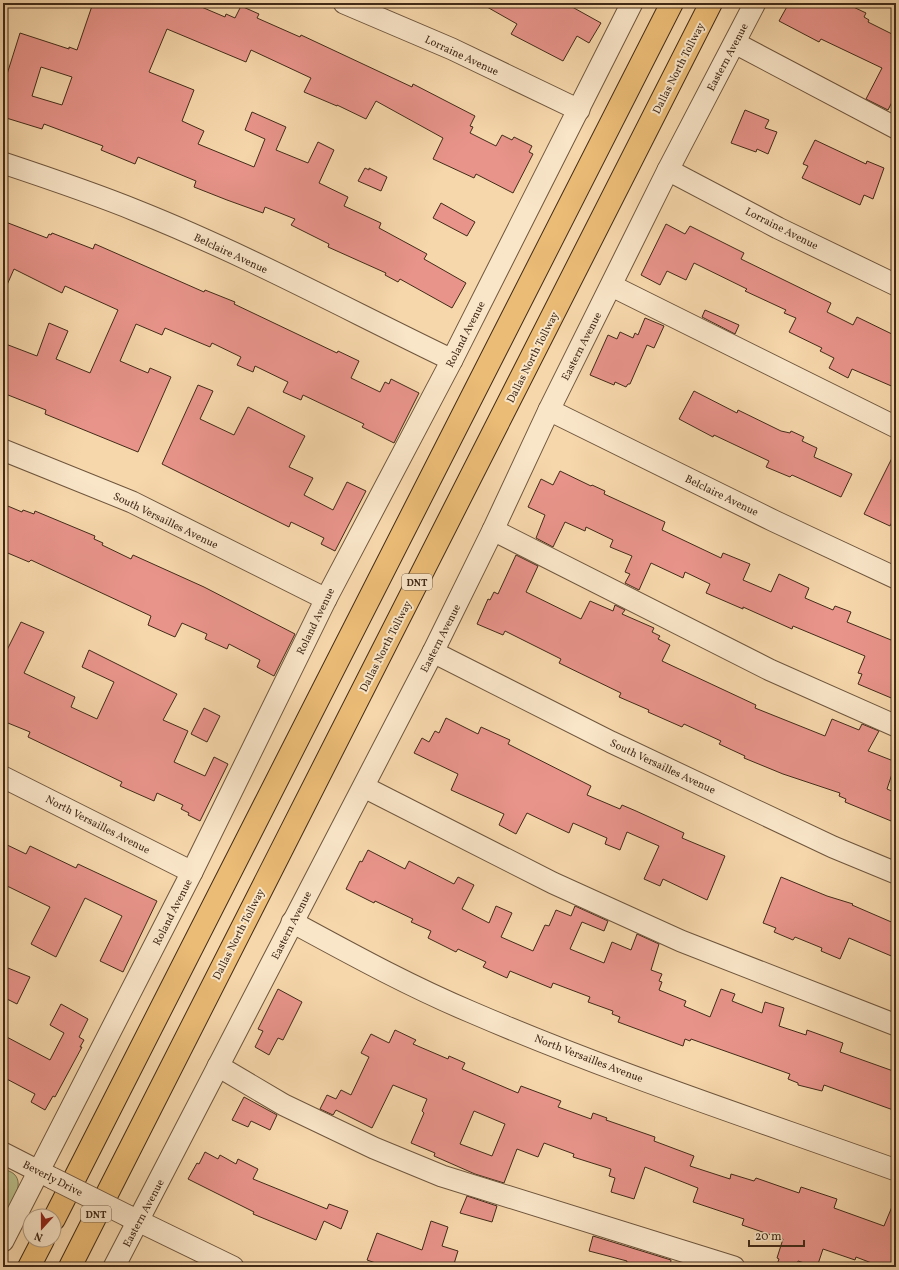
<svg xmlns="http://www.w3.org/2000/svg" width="899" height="1270" font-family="Vollkorn,serif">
<rect width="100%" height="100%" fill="#f6d7ab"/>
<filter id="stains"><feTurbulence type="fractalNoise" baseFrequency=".005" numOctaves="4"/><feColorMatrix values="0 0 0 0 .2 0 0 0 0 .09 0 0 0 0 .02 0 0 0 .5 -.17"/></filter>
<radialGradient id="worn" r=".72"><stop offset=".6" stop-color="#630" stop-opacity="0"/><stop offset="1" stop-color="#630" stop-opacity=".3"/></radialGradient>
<path fill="#babf8b" stroke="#7e7552" d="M3 1168C6 1170 12 1172 14 1174 26 1185 9 1207 3 1218Z"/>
<g fill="#e9948b" stroke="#422b18" fill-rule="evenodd">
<path d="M93 3H192L225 17 226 14 235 18 241 6 259 14 257 18 300 37 301 35 412 87 413 84 475 116 470 126 473 127 470 133 496 146 502 135 512 140 514 137 532 146 529 152 533 154 513 193 476 174 474 178 433 159 443 138 376 101 366 119 337 105V106L304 92 311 78 251 50 246 62 167 29 149 72 194 90 182 121 204 131 198 144 254 167 265 139 245 130 252 112 286 127 276 150 308 163 318 142 334 150 319 183 348 197 344 206 381 223 379 228 427 254 424 259 466 283 452 308 400 279 398 282 385 275 386 273 328 247 329 244 291 225 295 219 265 207 263 213 227 200 194 187 196 181 138 157 135 164 101 150 103 146 44 124 42 129 3 117V87L20 33 69 49V47L77 50ZM41 67 72 77 62 105 32 96Z"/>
<polygon points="480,3 565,3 601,23 589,43 577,36 563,61 511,34 517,24"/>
<polygon points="789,3 845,3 866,13 864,17 869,20 868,22 896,36 896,94 888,110 866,99 882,68 821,39 819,42 779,21"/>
<polygon points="745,110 769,120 765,128 777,132 768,154 757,149 756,152 731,143"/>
<polygon points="815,140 866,164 867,161 884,168 873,199 864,195 860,205 802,178 808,166 803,164"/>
<polygon points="365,168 369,170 369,168 387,177 381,191 358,181"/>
<polygon points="441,203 475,222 467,236 433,218"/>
<polygon points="3,221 47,238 49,234 51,235 52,233 93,249 95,244 204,292 205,290 235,302 234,304 337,353 338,351 359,361 351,378 380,392 385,382 389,384 391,379 419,393 394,443 362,427 364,424 303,395 301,400 283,392 288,382 255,366 253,372 237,365 241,357 212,343 210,347 165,328 162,335 136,324 120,361 148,373 150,368 171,377 138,452 45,414 46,410 3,393 3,343 37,356 49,323 68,331 56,359 90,373 118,310 65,286 62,293 14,269 3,294"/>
<polygon points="666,224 685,234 690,226 744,253 741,259 831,303 827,312 853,325 857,317 896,336 896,388 852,369 848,378 829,368 834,358 820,351 822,348 789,332 796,318 784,313 786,310 745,291 747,289 694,263 686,280 667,271 660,285 641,275"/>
<polygon points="705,310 739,325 735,334 702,317"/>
<polygon points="645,318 664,326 654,348 647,345 630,384 628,384 626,387 615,382 614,385 590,375 608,335 617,339 620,332 633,338 635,333 638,335"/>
<polygon points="198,385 213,391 200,419 234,435 248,407 305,436 289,467 313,478 304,495 333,510 347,482 366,491 335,551 321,544 324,538 291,522 289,527 162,464"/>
<polygon points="694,391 737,413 738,410 781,431 790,433 791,431 804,437 802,441 817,448 814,457 852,474 841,497 792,475 790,477 766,467 769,461 714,435 713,437 679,419"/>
<polygon points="896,450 896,514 890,526 864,514"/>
<polygon points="560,471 591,486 592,485 605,491 604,494 665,522 662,530 721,558 723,553 750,564 743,580 771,592 779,574 809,588 805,598 833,610 835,606 851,612 847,622 896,642 896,700 858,684 862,674 858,673 865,656 793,626 792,629 743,607 743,609 706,593 710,584 685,572 683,578 651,563 639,590 625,583 630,574 625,572 632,556 610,547 613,540 586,527 585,531 565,522 553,547 536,538 545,515 528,507 541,479 553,485"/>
<polygon points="3,504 22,512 23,510 34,514 35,511 95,536 94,539 103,543 102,545 131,559 133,555 204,587 295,634 274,676 257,667 260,660 229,644 227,649 205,639 207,634 182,623 175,637 148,625 151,616 31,560 29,562 3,551"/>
<polygon points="516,555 538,566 526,592 581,619 590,601 613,611 615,605 625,610 622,614 654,628 652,632 660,636 658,639 670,645 662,661 756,705 755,708 825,736 832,719 859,730 862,724 879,731 868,751 896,762 887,789 896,793 896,823 845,802 846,799 839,796 840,793 783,774 744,758 745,756 719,744 721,741 684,724 682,727 648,712 649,710 619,697 621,693 559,663 561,659 505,631 503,635 477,624 488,599 490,600 494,592 498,594"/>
<polygon points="21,622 44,632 24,673 75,697 71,707 97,719 114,682 82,667 89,650 177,694 163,720 188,731 174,762 205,776 214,757 228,764 200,821 188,815 189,813 181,809 183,805 157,793 154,801 120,786 122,782 28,737 30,732 3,721 3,658"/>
<polygon points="204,708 220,716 207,742 191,734"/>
<polygon points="446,718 478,734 481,727 510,740 508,744 591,786 587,795 620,809 622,805 636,811 684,833 682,838 725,856 707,900 663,879 660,886 644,879 659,846 627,832 620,850 605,844 607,838 573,823 569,833 527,813 516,834 499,825 504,814 451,790 458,774 414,753 422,738 429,742 435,731 439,733"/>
<polygon points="3,843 26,854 30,846 76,868 78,864 157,901 123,972 100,961 122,916 85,898 56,957 31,944 50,907 3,884"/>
<polygon points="368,850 405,869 409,861 454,884 458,877 474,885 462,909 489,923 496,906 512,913 501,937 533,951 545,925 549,926 556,910 571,916 575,906 608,921 604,931 582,922 570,949 604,963 612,942 631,950 637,934 659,944 651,970 662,974 659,981 662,982 659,990 686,1001 684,1006 710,1017 721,989 735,994 732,1001 762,1013 765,1002 784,1008 779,1026 806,1035 807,1030 843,1043 840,1052 896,1072 896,1111 824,1085 822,1091 798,1085 798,1083 788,1079 790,1074 691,1039 690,1041 685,1039 683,1046 618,1022 620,1017 612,1014 613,1011 588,1002 590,997 553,983 551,988 510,971 507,978 483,967 486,962 458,949 456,952 428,938 431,931 411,922 413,919 375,901 374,903 346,889 360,861 362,862"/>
<polygon points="781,877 827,896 853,904 852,905 896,924 896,958 849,938 840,959 821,951 822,948 795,937 793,940 774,932 776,928 763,923"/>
<polygon points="3,966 30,977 17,1004 3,997"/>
<polygon points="278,989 302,1002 283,1040 278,1038 269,1055 255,1047 263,1031 258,1029"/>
<polygon points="61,1004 88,1019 79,1037 84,1040 80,1047 82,1047 55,1097 53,1096 45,1110 31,1102 35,1094 3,1077 3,1035 50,1060 64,1033 50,1025"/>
<path d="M395 1030 416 1040 413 1044 448 1059 449 1056 465 1063 462 1069 518 1093 521 1086 561 1101 558 1107 591 1119 593 1113 607 1118 606 1120 655 1137 654 1141 694 1156 690 1166 730 1179 731 1174 754 1181 756 1178 799 1193 801 1187 837 1199 834 1208 884 1226 896 1197V1267H882L856 1257 855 1260 823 1249 817 1267 798 1261 796 1267H776L779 1259 777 1258 783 1239 742 1225 744 1219 693 1202 698 1188 645 1167 634 1199 611 1192 615 1178 609 1176 611 1169 573 1157 574 1154 544 1143 538 1157 517 1149 504 1183 475 1174 434 1156 435 1153 411 1143 424 1113 422 1111 427 1099 393 1085 372 1128 336 1110 333 1115 320 1109 327 1095 336 1099 341 1090 351 1095 369 1057 361 1053 371 1034 389 1043ZM474 1111 505 1124 492 1156 460 1144Z"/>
<polygon points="244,1097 277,1115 270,1130 251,1121 248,1127 232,1120"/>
<polygon points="205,1152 218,1159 220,1155 236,1164 238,1159 258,1169 253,1179 327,1209 329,1204 348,1211 341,1229 324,1221 316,1240 253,1214 254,1212 188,1179 197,1163 199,1164"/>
<polygon points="467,1196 497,1206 492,1222 460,1213"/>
<polygon points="431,1221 448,1227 442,1246 458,1251 453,1267 387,1267 367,1260 377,1233 422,1250"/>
<polygon points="593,1236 671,1260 670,1267 636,1267 626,1265 627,1261 589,1251"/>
</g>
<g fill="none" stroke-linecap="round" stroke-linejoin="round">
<defs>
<g id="minor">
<polyline points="344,3 452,49 579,110"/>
<polyline points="735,43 896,128"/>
<path d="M3 163C48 178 93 193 137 211 245 254 348 310 452 360"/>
<polyline points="668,170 778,228 896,285"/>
<polyline points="612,286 896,427"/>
<polyline points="549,410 774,521 896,578"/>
<polyline points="3,450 132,502 326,599"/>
<polyline points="493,530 770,670 896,726"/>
<polyline points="433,652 611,742 833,847 896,873"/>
<polyline points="3,777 192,872"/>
<polyline points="364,787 553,883 681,941 896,1025"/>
<path d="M292 922C351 954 409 986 471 1012 610 1072 754 1119 896 1170"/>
<polyline points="218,1066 284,1105 374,1148 442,1176 734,1267"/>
<polyline points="3,1153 50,1177"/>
<polyline points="128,1216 233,1267"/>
<polyline points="3,1241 192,872 326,599 452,360 632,3"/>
<polyline points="114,1267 433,652 493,530 549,410 668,170 755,3"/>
</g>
<g id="highway">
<polyline points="54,1219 672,3"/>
<polyline points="29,1267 43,1240"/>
<polyline points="70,1267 711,3"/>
</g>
</defs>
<use href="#minor" stroke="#6f563d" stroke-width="23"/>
<use href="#highway" stroke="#422b18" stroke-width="24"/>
<use href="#minor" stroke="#f9e5c8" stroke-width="21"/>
<use href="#highway" stroke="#ebbc76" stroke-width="22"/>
<defs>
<polyline id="minor-bridge" points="52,1178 128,1216"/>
</defs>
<use href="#minor-bridge" stroke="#6f563d" stroke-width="23" stroke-linecap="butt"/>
<use href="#minor-bridge" stroke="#f9e5c8" stroke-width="21"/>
</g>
<g text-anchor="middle" stroke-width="4" stroke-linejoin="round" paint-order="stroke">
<g fill="#f9e5c8" stroke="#79634d" stroke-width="1">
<rect x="402" y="574" width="30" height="16" rx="3"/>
<rect x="81" y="1206" width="30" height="16" rx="3"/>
</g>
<g font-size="10" font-weight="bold" fill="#422b18">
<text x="417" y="586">DNT</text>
<text x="96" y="1218">DNT</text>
</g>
<g font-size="11" fill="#422b18" stroke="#f9e5c8">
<text transform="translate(462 55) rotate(25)" y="4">Lorraine Avenue</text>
<text transform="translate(727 57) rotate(-62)" y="4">Eastern Avenue</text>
<text transform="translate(678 68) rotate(-63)" y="4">Dallas North Tollway</text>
<text transform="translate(782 228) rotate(27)" y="4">Lorraine Avenue</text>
<text transform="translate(231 253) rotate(25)" y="4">Belclaire Avenue</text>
<text transform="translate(465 334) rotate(-63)" y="4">Roland Avenue</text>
<text transform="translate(581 346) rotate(-63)" y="4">Eastern Avenue</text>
<text transform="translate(532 357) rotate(-63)" y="4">Dallas North Tollway</text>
<text transform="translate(722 495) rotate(26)" y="4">Belclaire Avenue</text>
<text transform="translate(166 520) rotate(26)" y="4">South Versailles Avenue</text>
<text transform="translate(315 621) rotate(-64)" y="4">Roland Avenue</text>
<text transform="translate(440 638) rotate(-63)" y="4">Eastern Avenue</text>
<text transform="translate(385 646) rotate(-63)" y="4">Dallas North Tollway</text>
<text transform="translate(663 766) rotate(25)" y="4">South Versailles Avenue</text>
<text transform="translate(98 824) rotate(27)" y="4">North Versailles Avenue</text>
<text transform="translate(172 912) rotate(-63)" y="4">Roland Avenue</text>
<text transform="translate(291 925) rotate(-63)" y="4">Eastern Avenue</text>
<text transform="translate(238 934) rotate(-63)" y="4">Dallas North Tollway</text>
<text transform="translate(589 1058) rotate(21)" y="4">North Versailles Avenue</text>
<text transform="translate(53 1178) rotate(27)" y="4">Beverly Drive</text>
<text transform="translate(143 1213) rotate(-62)" y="4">Eastern Avenue</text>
</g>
</g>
<rect width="899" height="1270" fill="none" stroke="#f6d7ab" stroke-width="16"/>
<rect x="4" y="4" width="891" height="1262" fill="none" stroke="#422b18" stroke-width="2"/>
<rect x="8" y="8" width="883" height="1254" fill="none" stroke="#422b18"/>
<g transform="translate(42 1228) rotate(201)"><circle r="19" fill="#f9e5c8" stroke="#b09b82"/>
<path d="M0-3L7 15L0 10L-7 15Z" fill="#8f2418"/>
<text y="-6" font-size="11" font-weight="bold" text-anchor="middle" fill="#422b18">N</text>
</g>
<path d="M749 1240v6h55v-6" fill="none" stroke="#422b18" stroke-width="2"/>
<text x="755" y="1240" font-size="12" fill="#422b18" stroke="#f9e5c8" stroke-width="3" paint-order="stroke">20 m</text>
<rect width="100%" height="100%" filter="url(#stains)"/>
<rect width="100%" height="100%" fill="url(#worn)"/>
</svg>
